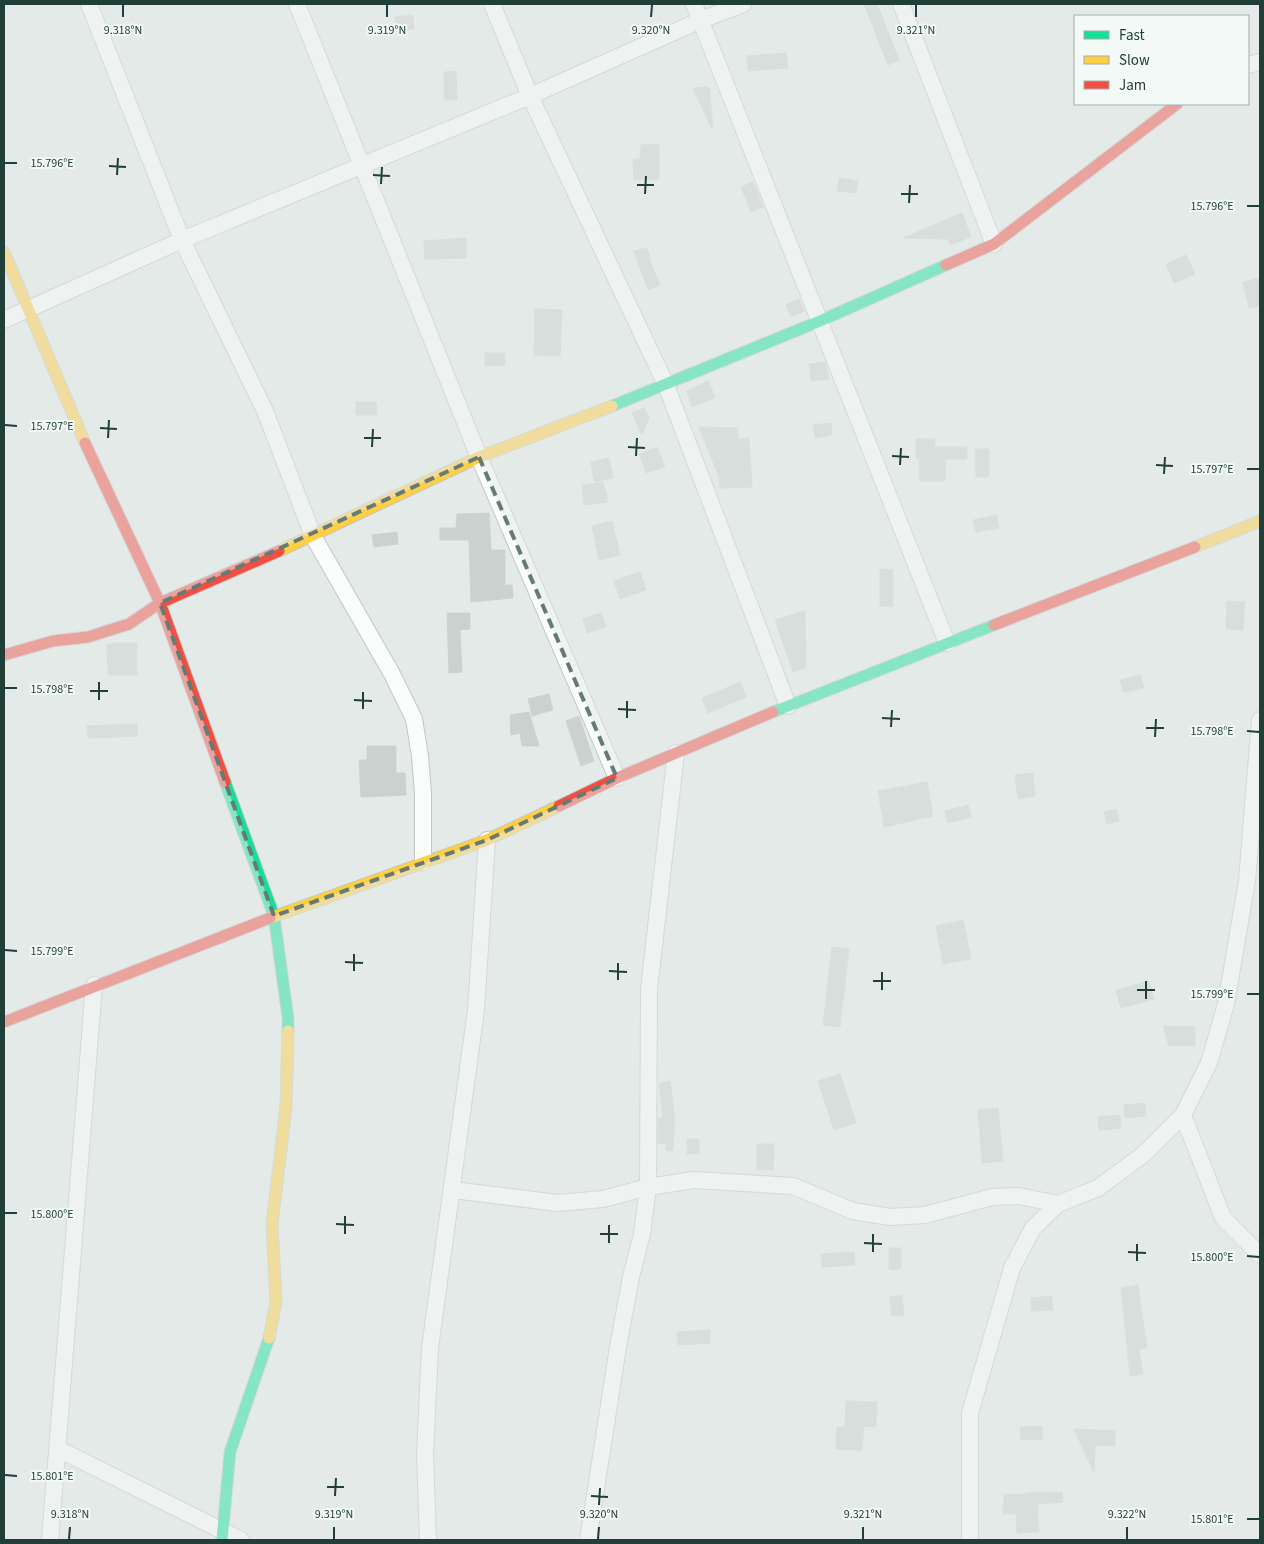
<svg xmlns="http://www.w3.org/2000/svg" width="1264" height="1544" font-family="'Source Sans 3',sans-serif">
<rect width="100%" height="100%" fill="#e4eae8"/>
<g fill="#cbd1cf" stroke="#cdd3d1">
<polygon points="864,4 877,4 899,60 888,65"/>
<polygon points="413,15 414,29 396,31 395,17"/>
<polygon points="786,53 788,68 748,71 747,56"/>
<polygon points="456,71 457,100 445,100 444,72"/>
<polygon points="709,87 713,127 711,127 693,88"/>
<polygon points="659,144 659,179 634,180 633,159 640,159 641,145"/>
<polygon points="839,178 858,181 856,193 837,191"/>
<polygon points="753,182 763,207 751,212 741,187"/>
<polygon points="962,213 971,237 950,245 948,239 903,238"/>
<polygon points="466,238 466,258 425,259 424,241"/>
<polygon points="647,248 651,264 660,285 648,290 634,251"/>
<polygon points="1186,255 1195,274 1174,283 1166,264"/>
<polygon points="1260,278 1260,306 1249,308 1243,282"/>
<polygon points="799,299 804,311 791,317 786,305"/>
<polygon points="535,309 562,310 560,356 534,355"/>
<polygon points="485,353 505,353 505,365 485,366"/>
<polygon points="825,362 829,379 811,381 809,364"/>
<polygon points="709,381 715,398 692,407 687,391"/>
<polygon points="356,402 376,402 377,415 356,415"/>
<polygon points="644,408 649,418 642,435 632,413"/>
<polygon points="831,423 832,435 815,438 813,425"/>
<polygon points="699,427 738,428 738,439 749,438 752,487 720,488 719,477"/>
<polygon points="916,439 935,439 935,447 967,447 967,459 946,459 945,481 919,481 919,458 916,459"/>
<polygon points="657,447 665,467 646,473 639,454"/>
<polygon points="975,449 989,449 989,477 976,477"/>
<polygon points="609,458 613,478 594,482 591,462"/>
<polygon points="603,482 608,502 584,505 582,485"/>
<polygon points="489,513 491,550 505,550 505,585 512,585 513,598 471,602 469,540 440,540 440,528 456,528 457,514"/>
<polygon points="997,515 999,528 976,532 973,520"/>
<polygon points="612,521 620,555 599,560 592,526"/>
<polygon points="397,532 398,544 374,547 372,535"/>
<polygon points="880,569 893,570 893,607 880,606"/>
<polygon points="640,572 646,590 620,599 614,581"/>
<polygon points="1227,601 1245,602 1243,630 1226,629"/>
<polygon points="805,611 806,668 793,672 775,620"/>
<polygon points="447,613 470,613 470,629 460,630 462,672 449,673"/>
<polygon points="601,613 606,627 587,633 583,619"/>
<polygon points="113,643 137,643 137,675 108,675 107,645"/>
<polygon points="1141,675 1144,688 1123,692 1120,680"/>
<polygon points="740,682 746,697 708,713 702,698"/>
<polygon points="549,694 553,710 532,716 528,699"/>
<polygon points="529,712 539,746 522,746 520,733 511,735 510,715"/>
<polygon points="579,716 594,761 581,766 566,721"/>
<polygon points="137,724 138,736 88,738 87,726"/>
<polygon points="367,746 396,746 396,773 405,773 406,795 361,797 359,760 367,760"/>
<polygon points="1033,773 1035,796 1018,799 1015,775"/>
<polygon points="927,782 933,816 884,827 878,791"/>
<polygon points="968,805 971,817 948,823 945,811"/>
<polygon points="1116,809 1119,821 1107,824 1104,812"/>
<polygon points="963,920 971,959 943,964 936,926"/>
<polygon points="832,947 849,949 840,1027 823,1025"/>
<polygon points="1149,981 1154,999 1121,1008 1116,990"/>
<polygon points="1163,1026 1195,1027 1195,1046 1169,1046"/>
<polygon points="840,1074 856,1123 834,1130 818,1081"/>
<polygon points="670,1081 675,1119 673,1151 667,1151 666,1144 658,1143 658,1118 663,1119 659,1083"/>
<polygon points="1145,1103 1146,1116 1125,1118 1124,1105"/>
<polygon points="998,1108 1003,1161 982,1163 978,1110"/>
<polygon points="1120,1115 1121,1128 1099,1130 1098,1117"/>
<polygon points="687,1139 699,1139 699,1153 687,1154"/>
<polygon points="757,1144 774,1144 773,1170 757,1170"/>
<polygon points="889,1248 901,1248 901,1269 889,1270"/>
<polygon points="854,1252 855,1265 822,1267 821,1254"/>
<polygon points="1138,1285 1147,1348 1139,1349 1143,1374 1130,1376 1121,1288"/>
<polygon points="902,1295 904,1315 892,1316 890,1297"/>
<polygon points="1052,1296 1053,1310 1031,1311 1031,1298"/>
<polygon points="710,1330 710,1343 678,1345 677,1332"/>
<polygon points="846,1401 877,1402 876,1427 864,1426 862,1450 836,1449 837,1427 845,1427"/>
<polygon points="1042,1426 1043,1439 1021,1440 1020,1427"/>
<polygon points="1074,1429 1115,1431 1115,1446 1095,1445 1094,1473"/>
<polygon points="1062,1492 1063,1502 1037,1504 1039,1532 1017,1533 1016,1514 1003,1514 1004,1494 1026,1495 1025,1493"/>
</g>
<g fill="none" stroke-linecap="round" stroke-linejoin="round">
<defs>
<g id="street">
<polyline points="89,4 182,240 265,411 313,536 392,674 414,719 420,756 423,793 423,862"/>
<polyline points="297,4 479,457 617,778"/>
<polyline points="492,4 530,96 666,385 788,706"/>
<polyline points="694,4 947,643"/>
<polyline points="901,4 994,244"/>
<polyline points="1248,65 1260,62"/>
<polyline points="4,320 182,240 530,96 701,20 743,4"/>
<polyline points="1183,1115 1223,1218 1260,1255"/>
<polyline points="453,1190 558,1203 603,1199 648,1187 694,1180 793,1186 853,1211 890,1217 925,1215 992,1197 1019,1196 1058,1204"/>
<polyline points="58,1449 241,1540"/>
<polyline points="50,1540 94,985"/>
<polyline points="428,1540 425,1454 430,1348 476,1010 487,840"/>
<polyline points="588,1540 618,1347 631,1277 642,1234 648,1187 649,989 676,753"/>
<polyline points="970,1540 970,1413 1012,1268 1033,1228 1058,1204 1098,1188 1144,1154 1183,1115 1209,1063 1226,1004 1247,881 1260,720"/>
</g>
<g id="fast">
<polyline points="612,406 820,321 946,265"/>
<polyline points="773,712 994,625"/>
<polyline points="225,782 274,916 288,1018 288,1031"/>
<polyline points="222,1540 230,1452 269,1338"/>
</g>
<g id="slow">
<polyline points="4,252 85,443"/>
<polyline points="1195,547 1260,521"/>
<polyline points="279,551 479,457 612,406"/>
<polyline points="270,918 487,840 559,806"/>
<polyline points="269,1338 276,1302 272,1224 286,1107 288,1031"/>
</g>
<g id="jam">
<polyline points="946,265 994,244 1177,104"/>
<polyline points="85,443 160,603 225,782"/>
<polyline points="994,625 1195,547"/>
<polyline points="4,655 53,641 88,637 129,624 160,603 279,551"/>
<polyline points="559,806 617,778 773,712"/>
<polyline points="4,1022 270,918"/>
</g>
</defs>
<use href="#street" stroke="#c1c7c5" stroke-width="18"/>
<use href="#fast" stroke="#c0c7c5" stroke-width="13"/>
<use href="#slow" stroke="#c0c7c5" stroke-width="13"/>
<use href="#jam" stroke="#c0c7c5" stroke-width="13"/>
<use href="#street" stroke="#fbfcfc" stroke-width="16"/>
<use href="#fast" stroke="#16e098" stroke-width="11"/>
<use href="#slow" stroke="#ffcf43" stroke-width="11"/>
<use href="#jam" stroke="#f24e42" stroke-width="11"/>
</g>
<path d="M0 0H1264V1544H0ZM479 457 617 778 487 840 274 916 160 603Z" fill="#e4eae8" fill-opacity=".55" fill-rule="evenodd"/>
<path fill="none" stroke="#667a76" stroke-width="4" stroke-dasharray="10 6" stroke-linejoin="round" d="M479 457 617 778 487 840 274 916 160 603Z"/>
<path fill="none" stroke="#223e39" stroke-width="2" d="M123 17V5M387 17V5M651 17 652 5M916 17V5M5 163H17M109 166 126 167M117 175 118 158M373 175 390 176M381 184 382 167M637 185H654M645 194 646 176M901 194H918M909 203 910 185M1247 206H1259M5 425 17 426M100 428 117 429M108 438 109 420M364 438H381M372 447 373 429M628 447 645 448M636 456 637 438M892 456 909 457M900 465 901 448M1156 465 1173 466M1247 469H1259M1164 474 1165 457M5 688H17M90 691H108M99 700V682M354 700 372 701M363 709V692M618 709 636 710M627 718V701M882 718 900 719M891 727 892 710M1146 728H1164M1247 731 1259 732M1155 737 1156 719M5 950 17 951M345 962 363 963M354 971V954M609 971 627 972M618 980V963M873 981H891M882 990V972M1137 990H1155M1247 994H1259M1146 999V981M5 1213H17M336 1224 354 1225M345 1234V1216M600 1234H618M609 1243V1225M864 1243 882 1244M873 1252V1234M1128 1252 1146 1253M1247 1256 1259 1257M1137 1261V1244M5 1475 17 1476M327 1487H344M335 1496 336 1478M591 1496 608 1497M599 1505 600 1488M1247 1519H1259M69 1539 70 1527M334 1539V1527M598 1539 599 1527M863 1539V1527M1127 1539V1527"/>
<g font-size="12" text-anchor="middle" fill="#223e39" stroke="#f3f9f6" stroke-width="4" stroke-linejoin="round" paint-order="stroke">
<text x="123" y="34">9.318°N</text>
<text x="387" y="34">9.319°N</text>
<text x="651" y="34">9.320°N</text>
<text x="916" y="34">9.321°N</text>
<text x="52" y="167">15.796°E</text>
<text x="1212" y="210">15.796°E</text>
<text x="52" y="430">15.797°E</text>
<text x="1212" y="473">15.797°E</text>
<text x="52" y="693">15.798°E</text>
<text x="1212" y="735">15.798°E</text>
<text x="52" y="955">15.799°E</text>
<text x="1212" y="998">15.799°E</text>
<text x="52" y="1218">15.800°E</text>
<text x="1212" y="1261">15.800°E</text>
<text x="52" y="1480">15.801°E</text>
<text x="70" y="1518">9.318°N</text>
<text x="334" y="1518">9.319°N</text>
<text x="599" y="1518">9.320°N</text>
<text x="863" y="1518">9.321°N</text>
<text x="1127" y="1518">9.322°N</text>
<text x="1212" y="1523">15.801°E</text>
</g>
<rect width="1264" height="1544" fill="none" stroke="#223e39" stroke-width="10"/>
<rect x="1074" y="15" width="175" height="90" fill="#f3f9f6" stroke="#9faeaa"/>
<rect x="1084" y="31" width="25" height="8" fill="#16e098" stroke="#9faeaa"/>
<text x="1119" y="40" font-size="15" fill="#223e39">Fast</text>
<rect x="1084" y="56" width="25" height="8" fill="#ffcf43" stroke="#9faeaa"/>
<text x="1119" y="65" font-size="15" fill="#223e39">Slow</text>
<rect x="1084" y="81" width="25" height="8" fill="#f24e42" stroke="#9faeaa"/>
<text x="1119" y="90" font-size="15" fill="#223e39">Jam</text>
</svg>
